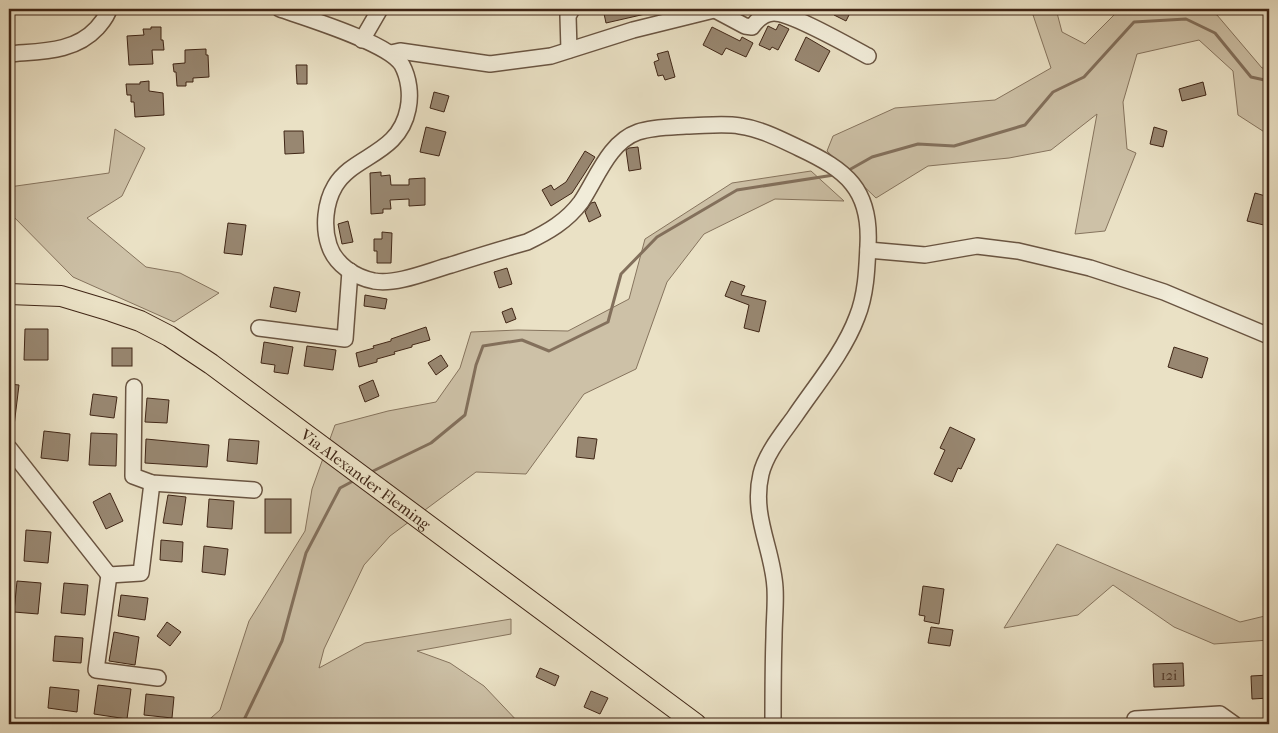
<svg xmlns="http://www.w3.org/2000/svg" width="1278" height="733" font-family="'IM FELL French Canon',serif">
<rect width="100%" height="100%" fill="#eae1c5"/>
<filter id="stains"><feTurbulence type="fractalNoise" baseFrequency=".004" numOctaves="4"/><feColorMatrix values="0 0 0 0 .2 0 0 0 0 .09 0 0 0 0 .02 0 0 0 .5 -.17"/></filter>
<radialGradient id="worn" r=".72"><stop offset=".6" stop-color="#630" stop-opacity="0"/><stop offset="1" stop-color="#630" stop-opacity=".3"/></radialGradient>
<g fill="#cdc1a7" stroke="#86745e">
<polygon points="1031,9 1056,9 1062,32 1085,44 1120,9 1206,9 1217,15 1262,68 1269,68 1269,135 1238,115 1233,71 1199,40 1137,54 1123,102 1127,149 1136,153 1105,231 1075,234 1097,114 1051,150 1009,158 928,166 876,198 827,151 833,136 895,108 995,100 1051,68"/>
<polygon points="115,129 145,148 122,196 87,218 146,267 180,273 219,293 174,322 73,277 9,212 9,187 109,173"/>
<polygon points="811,171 844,201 775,199 704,234 667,282 636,369 584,394 526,474 476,472 390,536 364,565 324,649 319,668 365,643 511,619 511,634 417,651 450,663 484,686 520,724 204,724 220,710 249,621 305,531 312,489 335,425 388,411 436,402 460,368 471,332 518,330 568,331 629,299 645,239 732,183"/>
<polygon points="1057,544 1240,622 1269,615 1269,640 1214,644 1174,627 1113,585 1078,615 1004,628"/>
</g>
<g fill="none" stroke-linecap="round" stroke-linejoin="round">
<g stroke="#83705c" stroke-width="3">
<polyline points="849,170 872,157 918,144 954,146 1025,125 1053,92 1084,77 1134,22 1186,19 1215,33 1251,77 1269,81"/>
<polyline points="369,473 431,443 465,415 476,365 483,346 522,340 549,351 608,322 621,274 657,237 737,190 834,175"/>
<polyline points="242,724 282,641 306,553 340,488 355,480"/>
</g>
</g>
<g fill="#988771" stroke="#402616">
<polygon points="603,9 653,9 654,12 606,23"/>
<polygon points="837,9 852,9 846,21 834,15"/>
<polygon points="779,24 789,29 778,50 772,47 770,50 759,45 768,26 776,30"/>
<polygon points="151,27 161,27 161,40 163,40 164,50 152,50 153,64 129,65 127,36 144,35 143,29 151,29"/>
<polygon points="712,27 740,41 742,37 753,43 746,57 726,48 722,55 703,45"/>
<polygon points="806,37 830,51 819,72 795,60"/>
<polygon points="206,49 206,55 208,55 209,77 193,78 193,82 186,82 186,86 177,86 176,72 174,72 173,64 185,63 185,50"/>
<polygon points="668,51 675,77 665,80 663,75 658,76 654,62 659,60 657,54"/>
<polygon points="296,65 307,65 307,84 297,84"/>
<polygon points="149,81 149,91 163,93 164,115 135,117 134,102 131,102 131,95 127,95 126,84 140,84 140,82"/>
<polygon points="1203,82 1206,95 1182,101 1179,89"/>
<polygon points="434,92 449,96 444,112 430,108"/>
<polygon points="426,127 446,132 439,156 420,152"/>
<polygon points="1154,127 1167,131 1163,147 1150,144"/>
<polygon points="284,131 303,131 304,153 285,154"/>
<polygon points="638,147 641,169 629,171 626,150 629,148"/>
<polygon points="585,151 595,157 585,173 572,193 551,206 542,190 551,185 554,190 566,182"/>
<polygon points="381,172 381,176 390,175 391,185 409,185 409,179 425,178 425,205 409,206 409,199 390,200 391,209 383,209 383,213 371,214 370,173"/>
<polygon points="1255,193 1269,197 1268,226 1247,221"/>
<polygon points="595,202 601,216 589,222 585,212 591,203"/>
<polygon points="348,221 353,242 342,244 338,224"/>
<polygon points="228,223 246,225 242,255 224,253"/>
<polygon points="382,232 392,233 391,263 377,263 377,251 374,251 374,239 382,239"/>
<polygon points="507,268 512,284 499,288 494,272"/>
<polygon points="731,281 745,286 741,295 766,301 759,332 744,328 749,305 725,296"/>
<polygon points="274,287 300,292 296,312 270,307"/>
<polygon points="365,295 387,299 385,309 364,306"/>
<polygon points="512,308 516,319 506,323 502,312"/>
<polygon points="426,327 430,340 412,345 412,347 394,352 395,354 377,359 377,362 359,367 356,353 374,348 373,346 391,341 391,339"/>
<polygon points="25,329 48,329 48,360 24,360"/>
<polygon points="264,342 293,347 288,374 274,372 275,365 261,363"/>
<polygon points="307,346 336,350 333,370 304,366"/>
<polygon points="1174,347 1208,358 1202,378 1168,367"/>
<rect x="112" y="348" width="20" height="18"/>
<polygon points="441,355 448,366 436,375 428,363"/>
<polygon points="373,380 379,396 365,402 359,386"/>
<polygon points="9,384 19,385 14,426 9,426"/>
<polygon points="93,394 117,397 114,418 90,415"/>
<polygon points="147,398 169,400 167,423 145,422"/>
<polygon points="950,427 975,439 961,469 958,468 952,482 934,474 945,450 940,448"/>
<polygon points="44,431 70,434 68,461 41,458"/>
<polygon points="91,433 117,434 116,466 89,465"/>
<polygon points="578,437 597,439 594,459 576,457"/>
<polygon points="146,439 209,445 207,467 145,463"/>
<polygon points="229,439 259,441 257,464 227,461"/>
<polygon points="110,493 123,521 106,529 93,502"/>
<polygon points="168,495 186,497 182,525 163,523"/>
<polygon points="209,499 234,501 232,529 207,527"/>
<rect x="265" y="499" width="26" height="34"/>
<polygon points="26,530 51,532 48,563 24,561"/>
<polygon points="161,540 183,542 182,562 160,560"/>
<polygon points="204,546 228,549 225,575 202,572"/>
<polygon points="17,581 41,583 38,614 14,612"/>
<polygon points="64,583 88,585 85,615 61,613"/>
<polygon points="923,586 944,589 939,624 924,621 925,616 919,615"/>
<polygon points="121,595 148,598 145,620 118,616"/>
<polygon points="167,622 181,632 170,646 157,636"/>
<polygon points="931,627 953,630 950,646 928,643"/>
<polygon points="114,632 139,637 135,665 109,661"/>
<polygon points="55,636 83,638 81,663 53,661"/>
<polygon points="1183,663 1184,686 1154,687 1153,664"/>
<polygon points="540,668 559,676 555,686 536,677"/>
<polygon points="1269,675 1269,698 1252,699 1251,676"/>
<polygon points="98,685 131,689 127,719 94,714"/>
<polygon points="50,687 79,690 77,712 48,708"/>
<polygon points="591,691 608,698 600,714 584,707"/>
<polygon points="146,694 174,697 172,718 144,715"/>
</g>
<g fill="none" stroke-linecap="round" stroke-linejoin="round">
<defs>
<g id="minor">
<path d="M280 9C306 18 389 43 402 65 409 78 411 95 408 109 399 155 353 155 335 186 325 203 323 227 329 245 335 264 354 277 374 281 397 285 429 271 451 265 476 257 502 249 527 242 548 232 567 221 581 202 597 178 609 142 638 132 653 127 671 127 686 126 704 126 722 123 740 126 761 129 780 139 799 148 846 170 871 189 868 245 867 269 866 295 857 317 844 352 816 385 795 416 783 433 766 453 761 474 751 516 773 549 775 588 776 604 774 621 774 637 773 666 773 695 773 724"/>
<path d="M715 10 745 26 752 27C757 20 764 13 774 13 792 13 849 46 868 56"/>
<polyline points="362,40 380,9"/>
<polyline points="569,50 568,16 572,9"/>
<polyline points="391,53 400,51 490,64 551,56 633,30 718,9"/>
<path d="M9 54C40 51 74 53 97 28 102 22 107 17 109 9"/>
<polyline points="868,250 925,255 977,246 1018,251 1090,268 1164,292 1269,336"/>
<polyline points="259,328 345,339 350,271"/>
<polyline points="134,387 133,476 152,483 254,490"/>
<polyline points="9,448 109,575 141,573 152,483"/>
<polyline points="109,575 96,670 158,678"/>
<polyline points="1136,724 1135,719 1220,714 1234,724"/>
</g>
<g id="major">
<path id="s1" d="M9 294 61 296 111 311 140 321 169 336 211 364 696 724"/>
</g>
</defs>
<use href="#minor" stroke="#6a5542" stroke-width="18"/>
<use href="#major" stroke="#402616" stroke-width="22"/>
<use href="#minor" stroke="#f1ecd9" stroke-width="15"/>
<use href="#major" stroke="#eae1c5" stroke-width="20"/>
</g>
<g text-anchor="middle" stroke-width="4" stroke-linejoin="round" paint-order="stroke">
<g font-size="14" fill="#563e2d">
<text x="1169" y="680">12i</text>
</g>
<g font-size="16" fill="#402616" stroke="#f1ecd9">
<text dy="6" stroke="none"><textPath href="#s1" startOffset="411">Via Alexander Fleming</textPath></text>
</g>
</g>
<rect width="1278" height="733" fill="none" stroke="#eae1c5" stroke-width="30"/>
<rect x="10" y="10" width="1258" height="713" fill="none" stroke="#402616" stroke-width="2.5"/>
<rect x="15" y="15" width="1248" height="703" fill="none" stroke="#402616"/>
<rect width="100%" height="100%" filter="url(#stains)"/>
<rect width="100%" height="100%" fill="url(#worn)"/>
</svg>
